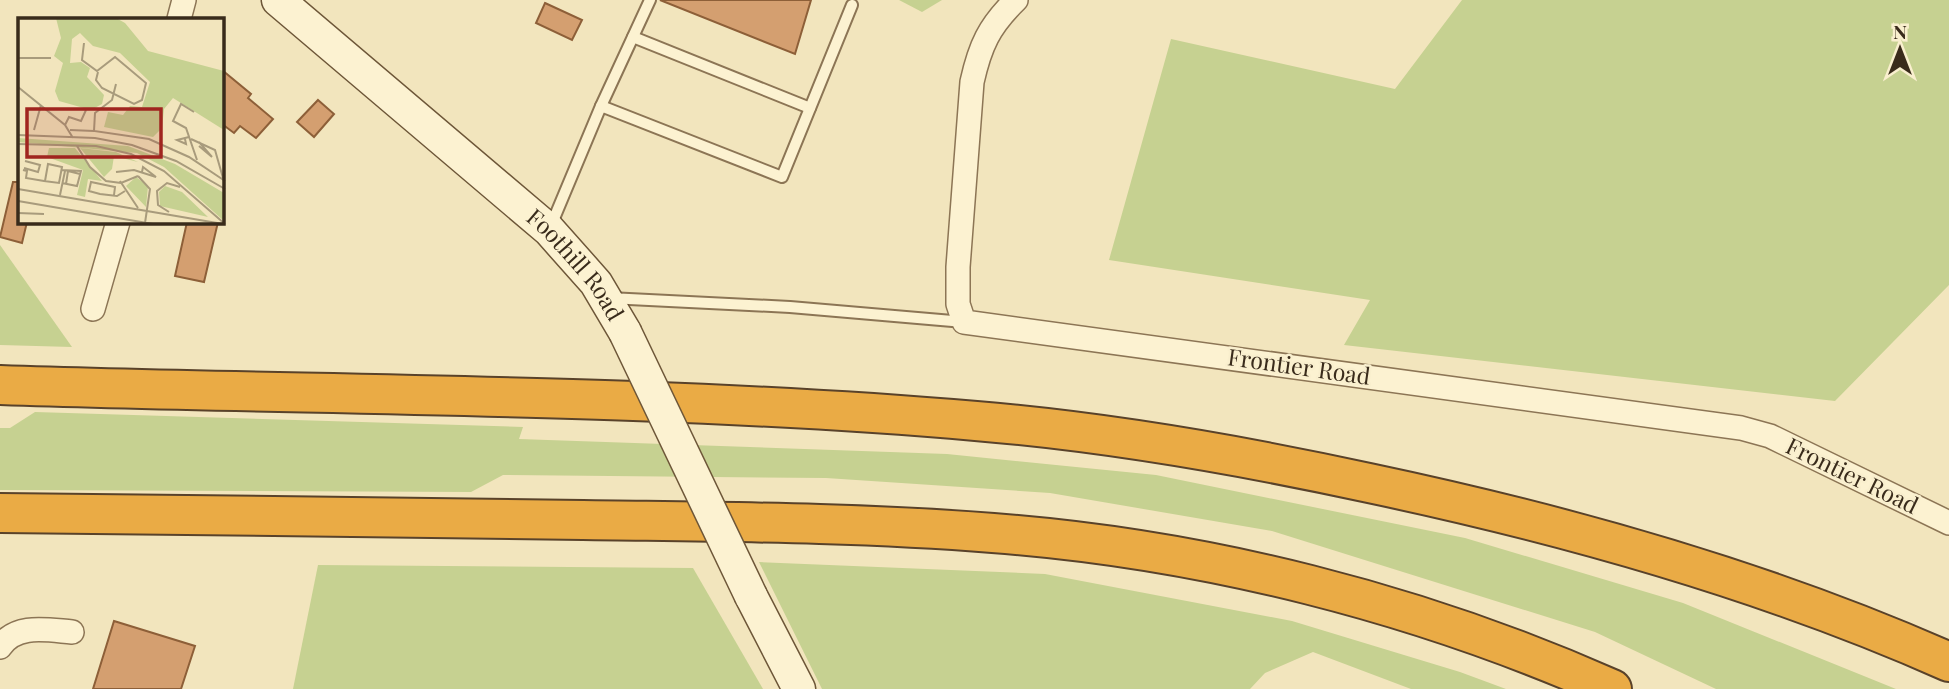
<svg xmlns="http://www.w3.org/2000/svg" width="1949" height="689" font-family="'Playfair Display',serif">
<rect width="100%" height="100%" fill="#f2e5bd"/>
<g fill="#c6d191">
<polygon points="899,0 942,0 922,12"/>
<polygon points="1462,0 1949,0 1949,285 1835,401 1344,345 1370,300 1109,260 1171,39 1395,89"/>
<polygon points="0,245 72,347 0,345"/>
<polygon points="35,412 523,427 519,439 947,454 1156,475 1465,538 1683,603 1896,689 1716,689 1595,632 1272,531 1050,493 826,478 503,475 471,492 0,490 0,428 10,428"/>
<polygon points="759,562 1045,574 1292,621 1460,672 1506,689 1411,689 1313,652 1265,673 1250,689 822,689"/>
<polygon points="318,565 693,568 763,689 293,689"/>
</g>
<g fill="#d49f70" stroke="#8d5f38" stroke-width="2">
<polygon points="660,0 811,0 795,54"/>
<polygon points="545,3 582,20 572,40 536,23"/>
<polygon points="222,70 251,94 248,98 273,119 256,138 240,126 234,133 222,124"/>
<polygon points="318,100 334,114 314,137 297,122"/>
<polygon points="13,182 19,182 19,222 27,222 22,243 0,237"/>
<polygon points="187,222 218,222 204,282 175,276"/>
<polygon points="114,621 195,646 181,689 93,689"/>
</g>
<g fill="none" stroke-linecap="round" stroke-linejoin="round">
<defs>
<g id="lane">
<polyline points="633,37 810,108"/>
<polyline points="601,106 650,0"/>
<polyline points="550,228 601,106 782,177 852,5"/>
<polyline points="609,298 790,307 964,322"/>
</g>
<g id="street">
<path d="M1016 0C989 26 980 46 972 82L958 267V304L964 322 1741 428 1770 436 1949 523"/>
<polyline points="179,19 184,0"/>
<polyline points="93,309 118,222"/>
<path d="M0 647C16 623 47 630 72 632"/>
</g>
<g id="secondary">
<path id="s1" d="M278 0 549 230 596 283 625 332"/>
<polyline points="751,596 799,689"/>
</g>
<g id="highway">
<path d="M0 385C325 396 652 393 976 421 1108 432 1240 455 1369 483 1563 524 1767 581 1949 662"/>
<path d="M0 513C194 515 389 517 583 520 720 522 857 522 993 533 1205 549 1418 603 1612 689"/>
</g>
</defs>
<use href="#lane" stroke="#8c7555" stroke-width="14"/>
<use href="#street" stroke="#8c7555" stroke-width="26"/>
<use href="#secondary" stroke="#6d5638" stroke-width="35"/>
<use href="#highway" stroke="#59422a" stroke-width="42"/>
<use href="#lane" stroke="#fcf2d1" stroke-width="10"/>
<use href="#street" stroke="#fcf2d1" stroke-width="23"/>
<use href="#secondary" stroke="#fcf2d1" stroke-width="32"/>
<use href="#highway" stroke="#eaab45" stroke-width="38"/>
<defs>
<polyline id="secondary-bridge" points="625,332 751,596"/>
</defs>
<use href="#secondary-bridge" stroke="#6d5638" stroke-width="35" stroke-linecap="butt"/>
<use href="#secondary-bridge" stroke="#fcf2d1" stroke-width="32"/>
</g>
<g text-anchor="middle" stroke-width="5" stroke-linejoin="round" paint-order="stroke">
<g font-size="23" fill="#392b1b" stroke="#f9efce">
<text dy="8" stroke="none"><textPath href="#s1" startOffset="399">Foothill Road</textPath></text>
<text transform="translate(1299 367) rotate(8)" y="8">Frontier Road</text>
<text transform="translate(1852 476) rotate(26)" y="8">Frontier Road</text>
</g>
</g>
<g transform="translate(18 18)">
<rect width="206" height="206" fill="#f2e5bd"/>
<path d="M38 0H98L107 5 130 33 206 53V112L155 80 146 91 144 110 135 119 86 109 90 94 105 97 112 88 124 89 132 64 102 35 75 28 62 15 54 21 52 45 63 44 72 50 69 59 86 77 84 86 73 92 41 83 37 73 45 45 36 38 43 20ZM0 120 110 128 157 146 206 175V203L146 149 119 135 0 124ZM31 130H57L84 163 70 161 67 179 59 177 65 152 29 139ZM62 130 98 134 120 144 96 138 94 151 86 159ZM118 159 130 168 128 189 108 168ZM147 168 164 174 190 199 142 188 141 174Z" fill="#c6d191"/>
<path fill="none" stroke="#a89b7c" stroke-width="2" d="M66 25 64 42 79 53 97 39 128 65 124 82 116 86 84 70 78 62 80 54M0 40H33M98 66 94 82 77 95 76 113 131 121 171 139 207 163M0 69 47 107 55 120M176 94 163 86 155 103 168 110 179 142M47 107 51 99 63 103 68 92M16 112 23 87M52 112 76 113M0 117 77 120 114 127 158 143 207 171M167 121 168 126 159 122 171 119M173 121 197 132 205 160M0 126 78 128 113 136 146 153 207 206M59 128 72 149 88 163 103 165 120 158M181 128 194 139 181 124M6 150 20 154 22 147 7 143M5 152 9 153 8 160 26 163 41 165 44 149 30 146 27 163M43 152 63 153 59 168 44 165M98 154 116 152 138 159 125 149 124 154M120 158 132 171 127 205M102 163 120 190M48 166 50 153 62 156M0 171 205 206M42 177 47 153M96 177 97 169 73 164 71 173 82 176 99 178 107 173M0 183 135 206M151 194 140 187 139 173 149 165 162 169M0 195 26 196"/>
<path fill="#a0251f" fill-opacity="0.15" stroke="#a0251f" stroke-width="3.5" d="M9 91H143V139H9Z"/>
<rect width="206" height="206" fill="none" stroke="#392b1b" stroke-width="3.5"/>
</g>
<g transform="translate(1900 49)" stroke="#f9efce" stroke-width="5" paint-order="stroke">
<path d="M0-5L12 26L0 18L-12 26Z" fill="#392b1b"/>
<text y="-10" font-size="19" font-weight="bold" text-anchor="middle" fill="#392b1b">N</text>
</g>
</svg>
